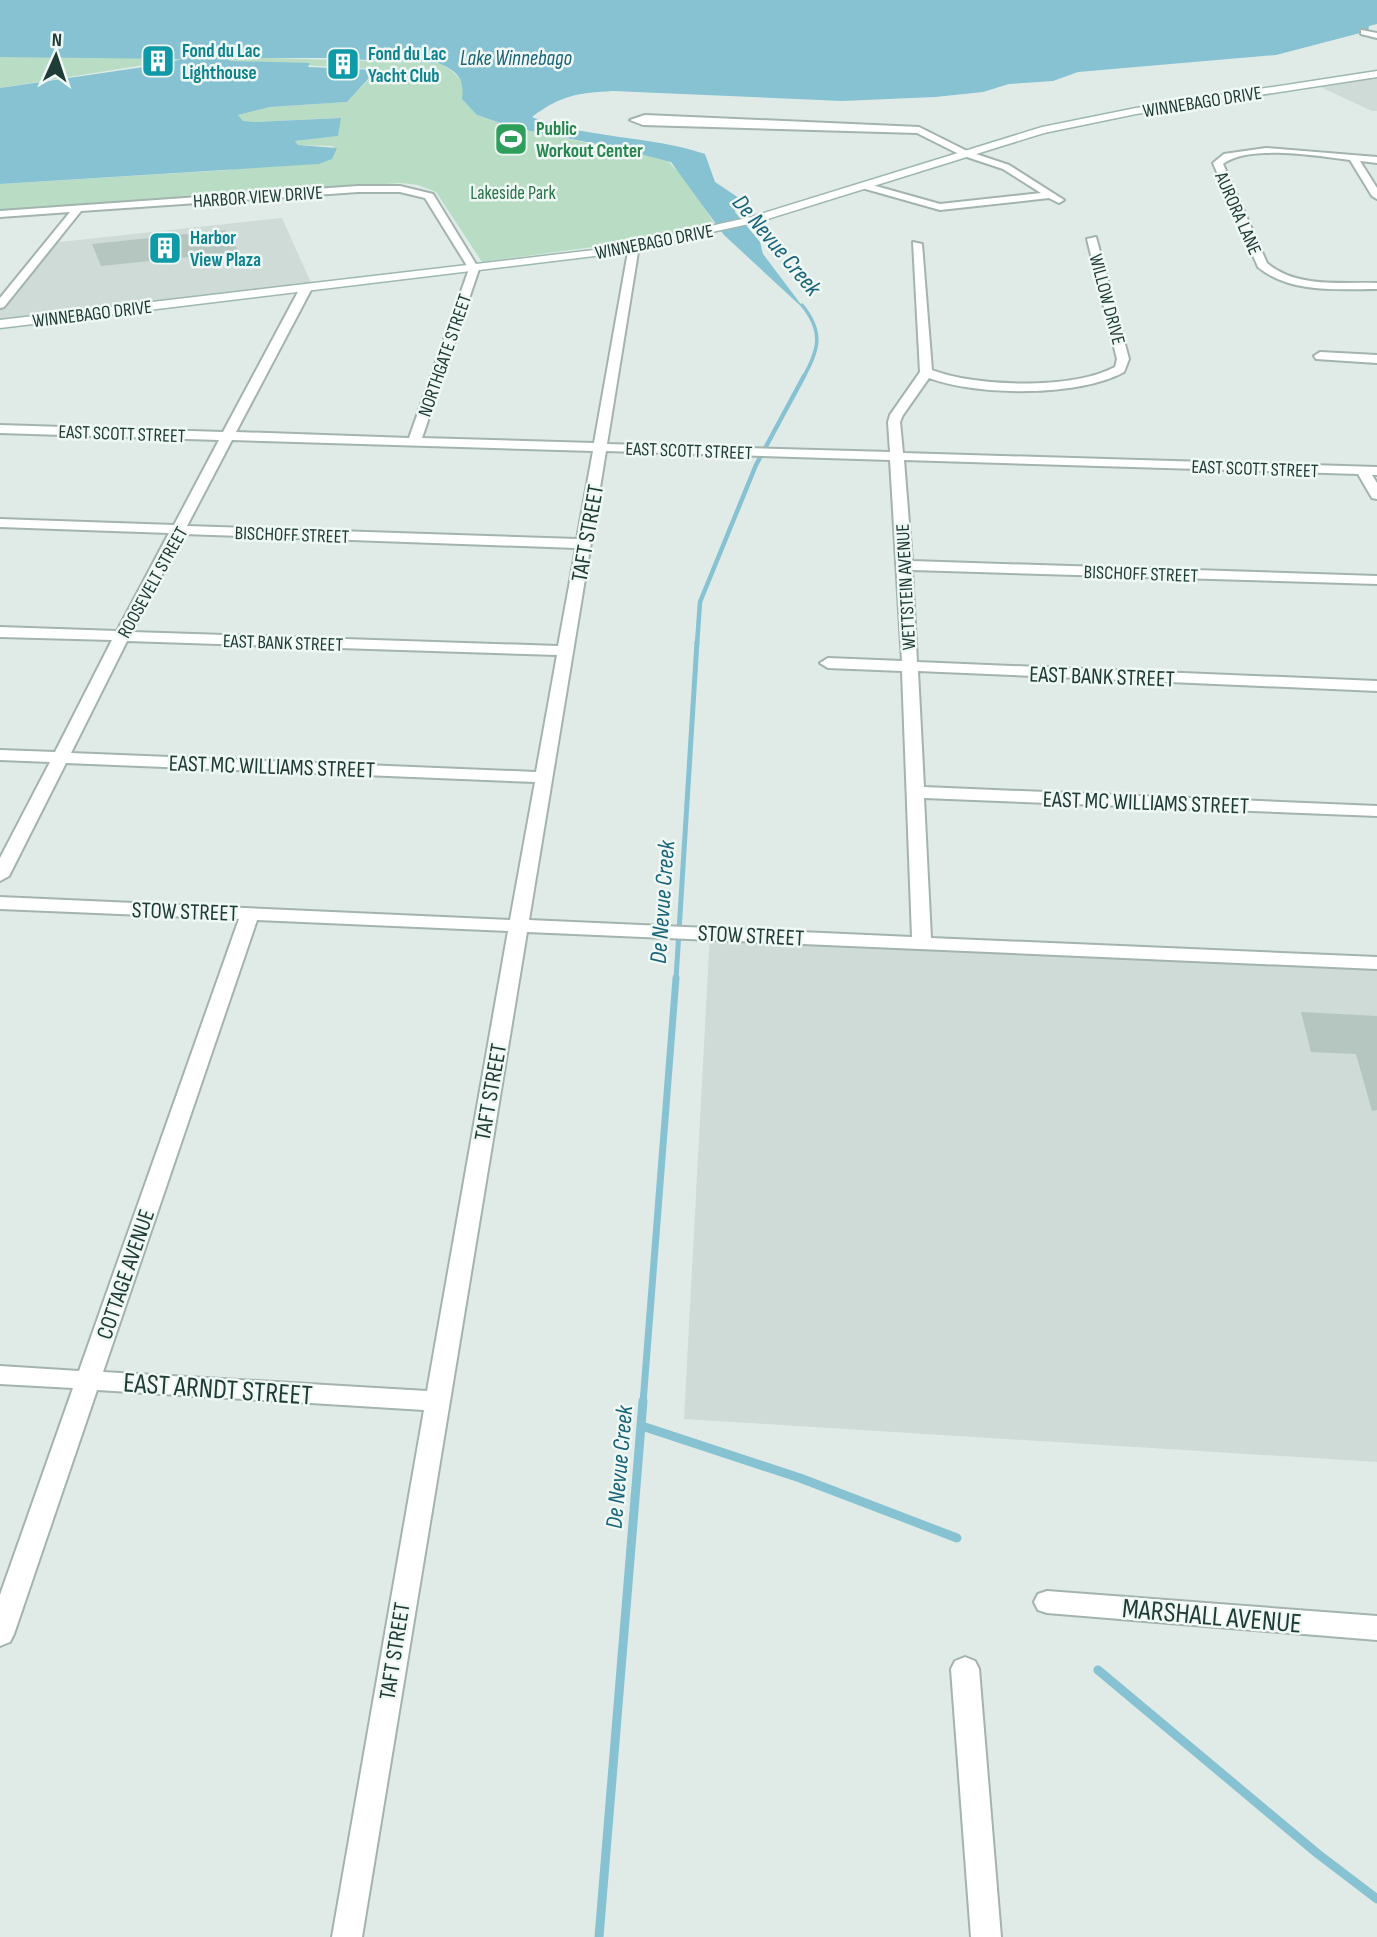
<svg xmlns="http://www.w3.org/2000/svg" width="1377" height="1937" font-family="'Sofia Sans Condensed',sans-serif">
<rect width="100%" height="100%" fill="#e0ebe7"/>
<g fill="#cedbd6">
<polygon points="1377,74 1377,111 1372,111 1314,84"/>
<polygon points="282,218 313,287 0,324 0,296 7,296 50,243"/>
<polygon points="710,933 1377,963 1377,1462 684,1419"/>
</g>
<g fill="#b8ddc4">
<polygon points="0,57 175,57 182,59 0,88"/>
<path d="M234 57 438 63C465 75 465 90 477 115L515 128 666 159 687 181 714 223 630 242 482 262 436 192 418 185 401 183 0 210V184L229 170 337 149 332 146 298 145 295 141 338 136 340 118 254 122H243L238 115 270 107 347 102 372 76 375 75 372 69 231 61 226 58Z"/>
</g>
<path fill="#86c2d2" d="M0 0H1377V24L1369 26 1368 31 1276 55 1078 72 1053 81 1009 84 983 92 935 97 842 101 613 91C578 93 561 95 532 117 586 139 649 135 705 154L715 182 739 198 735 212 760 242 763 254 806 311 724 235 671 162 617 148 515 128 477 115 462 99C465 78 457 71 438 63L323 58H226L231 61 310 63 308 67 378 70 373 72 376 75 371 76 347 102 270 107 238 115 243 121 254 122 341 118 338 136 295 141 298 145 337 148 332 159 319 164 0 184V88L164 64 181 59 0 57Z"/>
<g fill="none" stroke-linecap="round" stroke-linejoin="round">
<path stroke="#86c2d2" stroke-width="3.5" d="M802 305C824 332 819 350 803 378"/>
<polyline stroke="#86c2d2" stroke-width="4.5" points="697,644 700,602 756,465 804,376"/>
<polyline stroke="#86c2d2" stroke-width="5" points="676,979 697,642"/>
<polyline stroke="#86c2d2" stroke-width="7" points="643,1403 676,978"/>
<g stroke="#86c2d2" stroke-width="9">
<polyline points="642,1426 800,1478 957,1538"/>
<polyline points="1098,1670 1318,1854 1377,1899"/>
<polyline points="599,1937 643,1401"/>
</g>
</g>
<g fill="#b5c6c0">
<polygon points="226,230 239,252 101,266 92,244"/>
<polygon points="1301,1012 1377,1016 1377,1110 1372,1111 1356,1054 1311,1052"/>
</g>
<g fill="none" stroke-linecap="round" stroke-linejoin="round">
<defs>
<g id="street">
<polygon points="1361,30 1377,33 1377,38 1361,34"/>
<polygon points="645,115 919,127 967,151 1009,165 1064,200 1059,203 1049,198 940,210 862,188 860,186 865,183 940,204 1041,193 1003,169 961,155 917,133 643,125 630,120"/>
<path d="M1266 148 1377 157V163L1360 161 1377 188V199L1372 196 1350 160C1318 156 1249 144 1223 164L1267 263C1296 288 1341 282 1377 283V289C1338 289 1290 294 1258 267L1213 163 1224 154Z"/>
<path d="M358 186H400L433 194 479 269 422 438 594 443 629 246 634 243 639 246 607 444 890 452 888 422 890 415 920 372 913 242 922 244 932 370C976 387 1072 390 1115 367L1117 359 1087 239 1096 237 1129 359 1124 372C1079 397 977 396 929 378L903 415 900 422 903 453 1377 467V475H1372L1377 483V499L1372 498 1358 474 904 460 912 561 1377 576V584L912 570 917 662 1377 681V691L918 671 924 787 1377 806V816L924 798 931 938 1377 957V969L527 932 362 1937H332L424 1410 97 1390 14 1634 10 1642 0 1646V1595L73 1388 0 1384V1366L79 1371 239 919 0 909V897L510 920 535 782 66 763 9 876 0 881V858L50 762 0 760V750L55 752 112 640 0 637V627L117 631 169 533 0 527V519L174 525 219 440 0 433V425L223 432 300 288 306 285 312 288 236 432 409 438 469 269 425 198 400 192H358L81 211 4 307 0 308V298L70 212 0 217V211ZM232 440 593 451 577 539 187 526ZM606 451 890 460 902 661 828 658 820 663 828 668 902 671 912 937 529 920ZM183 534 576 548 558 646 132 632ZM127 641 557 655 536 772 71 753ZM257 920 508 931 427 1391 103 1372Z"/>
<polygon points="1320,352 1377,355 1377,363 1316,359 1314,356"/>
<polygon points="1047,1591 1377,1616 1377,1640 1047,1613 1038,1610 1034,1602 1038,1594"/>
<polygon points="965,1657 975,1661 979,1669 1001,1937 971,1937 951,1669 955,1661"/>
</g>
<polygon id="secondary" points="1377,71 1377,77 1136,114 1044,133 758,222 611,254 0,328 0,320 611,248 751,217 1042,127 1136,108"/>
</defs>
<use href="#street" stroke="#a3b3ae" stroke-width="4"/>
<use href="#secondary" stroke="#9eb7b0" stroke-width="3"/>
<use href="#street" fill="#fff" fill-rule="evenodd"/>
<use href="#secondary" fill="#fff" fill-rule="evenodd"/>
</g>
<defs>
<symbol id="building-square" viewBox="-11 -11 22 22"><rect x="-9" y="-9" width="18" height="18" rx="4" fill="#0f9aa8" stroke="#f0f8f5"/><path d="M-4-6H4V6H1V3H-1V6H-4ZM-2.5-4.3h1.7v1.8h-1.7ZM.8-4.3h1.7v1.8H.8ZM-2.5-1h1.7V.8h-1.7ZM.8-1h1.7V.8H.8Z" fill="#fff"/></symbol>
<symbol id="stadium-square" viewBox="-11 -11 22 22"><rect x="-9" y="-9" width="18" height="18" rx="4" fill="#2e9e5b" stroke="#f0f8f5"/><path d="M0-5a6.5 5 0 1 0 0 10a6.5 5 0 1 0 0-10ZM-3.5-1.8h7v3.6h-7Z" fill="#fff"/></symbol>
</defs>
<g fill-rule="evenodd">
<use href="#building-square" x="139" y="42" width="38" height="38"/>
<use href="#building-square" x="324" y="45" width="38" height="38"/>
<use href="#stadium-square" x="492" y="120" width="38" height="38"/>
<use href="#building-square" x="146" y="229" width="38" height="38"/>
</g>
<g text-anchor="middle" stroke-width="5" stroke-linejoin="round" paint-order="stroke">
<g font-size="19" font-weight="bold" fill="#0d838f" stroke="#f0f8f5" text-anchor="start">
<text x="182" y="57">Fond du Lac<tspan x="182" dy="22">Lighthouse</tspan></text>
<text x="368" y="60">Fond du Lac<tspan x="368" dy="22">Yacht Club</tspan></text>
<text x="190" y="244">Harbor<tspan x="190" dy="22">View Plaza</tspan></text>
</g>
<g font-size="19" fill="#203c36" stroke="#f0f8f5">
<text transform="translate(1202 101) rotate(-9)" y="7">WINNEBAGO DRIVE</text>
<text transform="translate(258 196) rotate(-4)" y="7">HARBOR VIEW DRIVE</text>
<text transform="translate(1239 213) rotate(66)" y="7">AURORA LANE</text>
<text transform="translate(654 241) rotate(-11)" y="7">WINNEBAGO DRIVE</text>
<text transform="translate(1108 299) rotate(75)" y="7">WILLOW DRIVE</text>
<text transform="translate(92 313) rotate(-7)" y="7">WINNEBAGO DRIVE</text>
<text transform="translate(444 355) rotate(-71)" y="7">NORTHGATE STREET</text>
<text transform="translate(122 433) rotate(2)" y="7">EAST SCOTT STREET</text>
<text transform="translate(689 450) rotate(2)" y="7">EAST SCOTT STREET</text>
<text transform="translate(1255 468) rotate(2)" y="7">EAST SCOTT STREET</text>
<text transform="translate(292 534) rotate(2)" y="7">BISCHOFF STREET</text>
<text transform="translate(1141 573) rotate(2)" y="7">BISCHOFF STREET</text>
<text transform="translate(152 582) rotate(-61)" y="7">ROOSEVELT STREET</text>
<text transform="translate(905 587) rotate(-93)" y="7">WETTSTEIN AVENUE</text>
<text transform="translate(283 642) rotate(2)" y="7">EAST BANK STREET</text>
</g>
<g font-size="19" font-weight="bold" fill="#27864d" stroke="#f0f8f5" text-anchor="start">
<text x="536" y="135">Public<tspan x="536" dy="22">Workout Center</tspan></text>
</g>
<g font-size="19" fill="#2a744a" stroke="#f0f8f5">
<text x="513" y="199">Lakeside Park</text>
</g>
<g font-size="21" font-style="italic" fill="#196479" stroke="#f0f8f5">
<text x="516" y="65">Lake Winnebago</text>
</g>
<g font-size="23" fill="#203c36" stroke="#f0f8f5">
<text transform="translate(587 533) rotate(-80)" y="8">TAFT STREET</text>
<text transform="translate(1102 676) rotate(2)" y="8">EAST BANK STREET</text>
<text transform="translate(272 766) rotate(2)" y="8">EAST MC WILLIAMS STREET</text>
<text transform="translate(1146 802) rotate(2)" y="8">EAST MC WILLIAMS STREET</text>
<text transform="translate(185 911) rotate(2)" y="8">STOW STREET</text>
<text transform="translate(751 935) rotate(3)" y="8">STOW STREET</text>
<text transform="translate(490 1092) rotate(-80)" y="8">TAFT STREET</text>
<text transform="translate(125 1274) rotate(-71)" y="8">COTTAGE AVENUE</text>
<text transform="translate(394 1651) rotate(-81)" y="8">TAFT STREET</text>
</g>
<g font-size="24" font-style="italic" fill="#196479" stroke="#f0f8f5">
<text transform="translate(777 245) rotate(50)" y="8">De Nevue Creek</text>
<text transform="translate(662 902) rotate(-86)" y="8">De Nevue Creek</text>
<text transform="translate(619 1467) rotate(-85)" y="8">De Nevue Creek</text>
</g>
<g font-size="28" fill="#203c36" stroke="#f0f8f5">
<text transform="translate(218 1388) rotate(4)" y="10">EAST ARNDT STREET</text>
<text transform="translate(1212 1615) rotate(5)" y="10">MARSHALL AVENUE</text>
</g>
</g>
<g transform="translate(56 56) rotate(3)" stroke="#f0f8f5" stroke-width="5" paint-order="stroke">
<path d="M0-5L12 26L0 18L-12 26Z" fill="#203c36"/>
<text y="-10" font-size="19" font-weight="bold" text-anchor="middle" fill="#203c36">N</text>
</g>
</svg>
